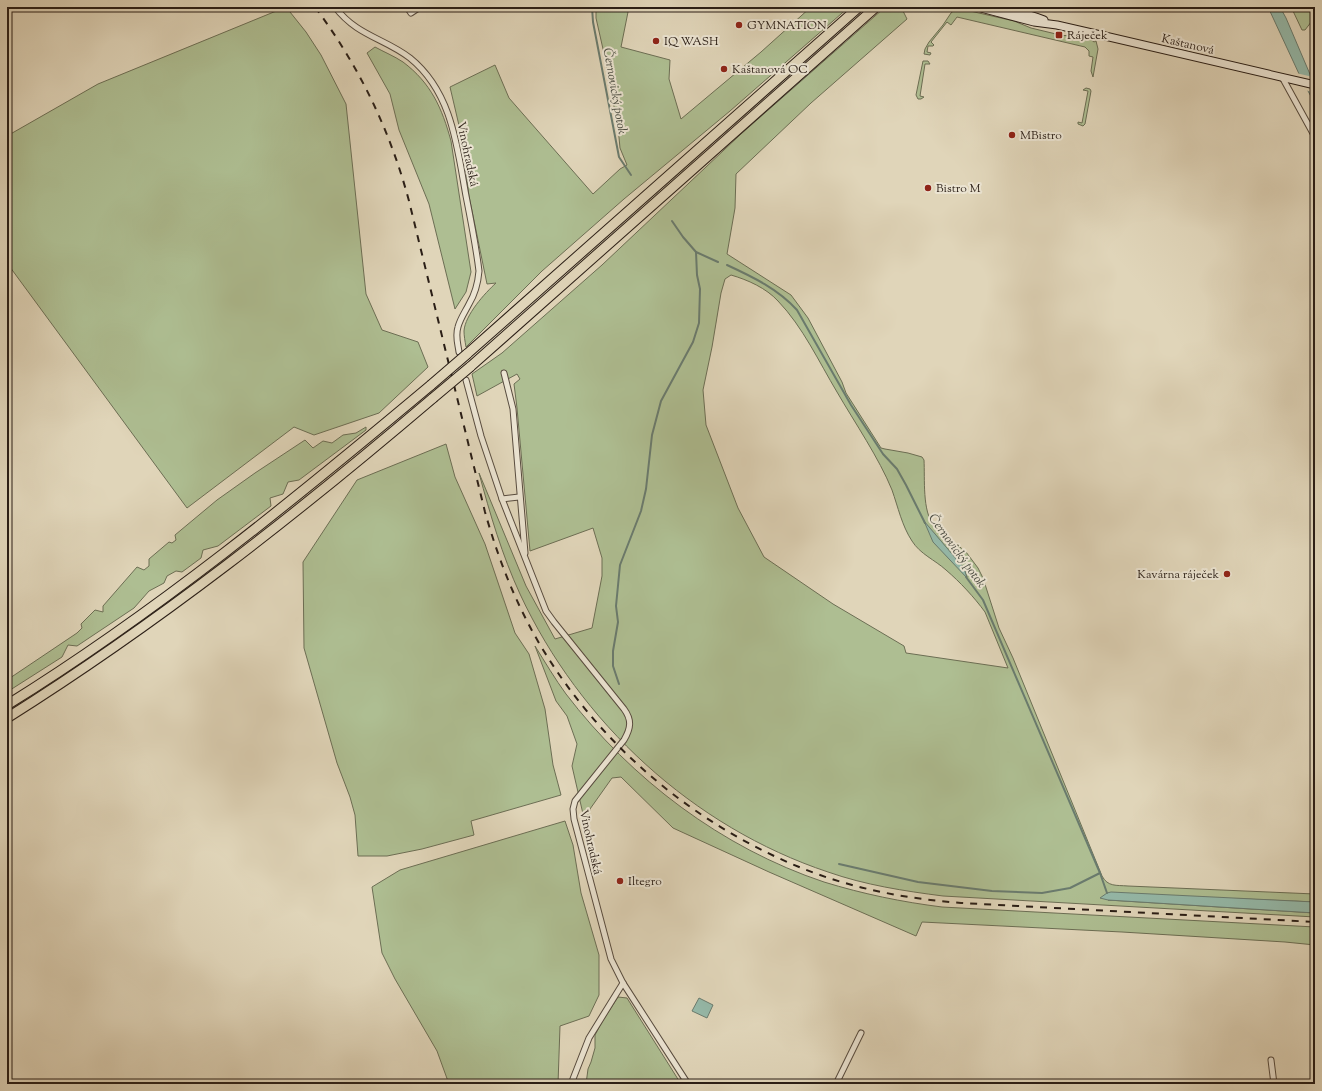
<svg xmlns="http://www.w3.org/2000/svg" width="1322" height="1091" font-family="'Sorts Mill Goudy',serif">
<rect width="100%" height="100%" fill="#e0d5b9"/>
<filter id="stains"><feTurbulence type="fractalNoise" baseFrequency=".005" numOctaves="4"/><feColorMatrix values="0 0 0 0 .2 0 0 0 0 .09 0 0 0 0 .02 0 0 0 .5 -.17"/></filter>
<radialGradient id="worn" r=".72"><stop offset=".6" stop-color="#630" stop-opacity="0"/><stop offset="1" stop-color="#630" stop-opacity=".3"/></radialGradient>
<g fill="#aebe92" stroke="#6c6e54" fill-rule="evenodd">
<polygon points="286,7 306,32 321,55 346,104 366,294 382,330 418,342 428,367 379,413 314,435 294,427 187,508 7,263 7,136 98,84"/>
<path d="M596 7H629L621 47 670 60 669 79 681 119 761 52 811 7H849L730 111 624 199 542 271 466 347C465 341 464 336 464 331 465 315 485 293 496 283L487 284 469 196 461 134 450 87 495 65 509 98 593 194 620 169 627 165 620 148 618 127 603 49 596 18Z"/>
<path d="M888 7H901L907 19 811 103 736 174 735 208 727 254 791 295 808 318 842 382 846 393 881 448 885 449 908 453 922 457 924 460C925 479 922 511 934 526L966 552 978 568 983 578 999 628 1013 658 1102 876C1108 887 1116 885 1128 886L1315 894V902L1244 899 1108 900 1315 913V917L943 896C904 891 865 885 828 872 693 827 580 723 520 594 502 555 490 514 479 473L526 586 555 639 592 628 602 576V558L593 528 530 551 517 408 514 384 520 379 517 374 477 396 472 374 502 353 602 265 741 134 883 9 884 10ZM731 275C748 280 766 288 778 301 803 327 819 362 837 392 855 423 879 458 892 490 898 507 902 526 912 541 920 554 935 560 946 570 960 582 974 597 985 612L1008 668 906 653 904 646 833 604 764 557 738 508 706 425 703 390 712 347 721 293 725 279ZM924 522 964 568 967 577Z"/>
<polygon points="1297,7 1315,7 1315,17 1305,30 1302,30 1293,11"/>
<polygon points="957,8 1014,21 1031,28 1056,34 1056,36 1075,35 1089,38 1094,42 1096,41 1098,49 1093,77 1091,71 1093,57 1089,56 1089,51 1085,47 957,17 951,25 947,22 931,42 934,45 933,46 928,46 927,52 931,53 930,55 924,54 925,49 929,42 943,25 951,13"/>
<path d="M375 47C384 52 394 56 403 62 431 83 442 108 451 141L471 272 466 292 455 309 429 204 399 130 390 94 367 53Z"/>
<polygon points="923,61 928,61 930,64 925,64 920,96 924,97 921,99 918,99 916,95"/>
<polygon points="1086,88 1090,89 1091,91 1085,124 1083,126 1078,124 1078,122 1082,123 1088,91 1083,90"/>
<polygon points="366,427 366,430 299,480 288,482 283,494 270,498 271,506 218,546 203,550 201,558 182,572 176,571 167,576 164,583 149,591 134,608 77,646 68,645 62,657 7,692 7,680 77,633 82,628 81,624 95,610 103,612 103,606 137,567 144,570 149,566 149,559 169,542 172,543 176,540 175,535 217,500 255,473 305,440 313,448 323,441 332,443 343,435 356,433"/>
<polygon points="446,444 455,477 485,544 515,633 529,654 545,709 553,765 561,795 471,821 474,835 422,849 387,856 358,856 355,815 350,797 337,763 304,648 303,562 357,480"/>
<path d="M535 646C545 662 555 679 566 694 631 779 722 848 824 882 863 894 902 902 942 907L1315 927V945L1285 942 1122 932 922 922 916 936 769 872 673 828 621 777 612 778 590 809 586 827 572 766 577 744 567 716 556 701Z"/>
<polygon points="565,821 573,845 581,893 599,955 599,995 589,1016 560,1026 558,1084 449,1084 437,1051 395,979 382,953 372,887 400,870"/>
<polygon points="618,997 627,998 681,1084 586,1084 588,1069 591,1062 595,1048 595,1035 603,1020"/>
</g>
<g fill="#95b9a9" stroke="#6a7b6e">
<polygon points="1268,7 1280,7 1286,18 1315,86 1315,104 1300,76"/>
<polygon points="924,521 964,568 967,578 933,542"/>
<polygon points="1111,892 1315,902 1315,913 1108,900 1100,898 1107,893"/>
<polygon points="699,998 713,1005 707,1018 692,1011"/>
</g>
<polygon fill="#e0d5b9" points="1296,73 1313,77 1315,82 1315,93 1305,90"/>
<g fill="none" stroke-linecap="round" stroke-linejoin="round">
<g stroke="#6a7b6e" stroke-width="2">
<polyline points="592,7 593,22 619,157 631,175"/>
<polyline points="672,221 683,237 696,252 718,262"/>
<path d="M727 265C753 277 778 289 797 310L851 405 883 454 897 469 906 485 925 523"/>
<polyline points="966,577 983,600 1100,873 1107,893"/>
<polyline points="619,684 613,666 613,651 618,622 616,606 620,565 641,511 646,489 652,435 661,401 693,342 699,323 700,289 697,275 696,252"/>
<polyline points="839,864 918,882 992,891 1042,893 1070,888 1100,873"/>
</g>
<defs>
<g id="minor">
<path d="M335 7C357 36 384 38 410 58 452 92 457 146 466 196 471 221 476 246 479 271 478 283 475 294 469 304 465 312 460 319 458 327 455 336 458 344 459 352"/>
<polyline points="407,7 411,13 420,7"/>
<polyline points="1282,77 1315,137"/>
<polyline points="504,373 513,409 525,553"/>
<path d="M466 380 481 436 502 499 546 611 554 622 624 709C632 720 631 728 624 740L575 801 573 809 574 819 611 959 623 983 688 1084"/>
<polyline points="502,499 519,497"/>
<polyline points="1271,1060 1274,1084"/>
<polyline points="571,1084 589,1038 623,983"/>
<polyline points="836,1084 861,1033"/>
</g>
<g id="secondary">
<polyline points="977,7 1034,22 1057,25 1105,36 1315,85"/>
<path d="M996 10C1013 9 1029 14 1044 20"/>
</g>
<g id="motorway">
<polyline points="467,354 859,7"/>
<polyline points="470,367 876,7"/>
<path d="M7 705C157 612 295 499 431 385"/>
<path d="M7 718C158 623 298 513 433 398"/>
</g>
</defs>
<use href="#minor" stroke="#584c3f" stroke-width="7"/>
<use href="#secondary" stroke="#2a1e16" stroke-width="9"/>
<use href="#motorway" stroke="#2a1e16" stroke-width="11"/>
<use href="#minor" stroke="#ebe4d2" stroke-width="5"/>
<use href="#secondary" stroke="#ebe4d2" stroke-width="7"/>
<use href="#motorway" stroke="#e0d5b9" stroke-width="9"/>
<path stroke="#2a1e16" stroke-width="2" stroke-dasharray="7 7" stroke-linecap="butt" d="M315 7C359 66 390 130 409 201L485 512C498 558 515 602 539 643 599 745 694 825 804 869 854 889 908 899 961 903L1315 922"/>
<defs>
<g id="motorway-bridge">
<polyline points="431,385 467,354"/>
<polyline points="433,398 470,367"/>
</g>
</defs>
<use href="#motorway-bridge" stroke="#2a1e16" stroke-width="11" stroke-linecap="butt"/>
<use href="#motorway-bridge" stroke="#e0d5b9" stroke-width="9"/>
</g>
<g fill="#8f2418" stroke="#ebe4d2" stroke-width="1.5">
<circle cx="739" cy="25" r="4"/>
<rect x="1055" y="31" width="8" height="8" rx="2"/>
<circle cx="656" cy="41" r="4"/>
<circle cx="724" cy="69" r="4"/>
<circle cx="1012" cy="135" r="4"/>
<circle cx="928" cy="188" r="4"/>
<circle cx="1227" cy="574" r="4"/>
<circle cx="620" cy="881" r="4"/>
</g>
<g text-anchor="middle" stroke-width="4" stroke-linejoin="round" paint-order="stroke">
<g font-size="12" fill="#2a1e16" stroke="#ebe4d2" text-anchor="start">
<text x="747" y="29">GYMNATION</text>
<text x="1067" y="39">Ráječek</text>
<text x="664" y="45">IQ WASH</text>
<text x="732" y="73">Kaštanová OC</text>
<text x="1020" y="139">MBistro</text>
<text x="936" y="192">Bistro M</text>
<text x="1219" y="578" text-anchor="end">Kavárna ráječek</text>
<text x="628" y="885">Iltegro</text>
</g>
<g font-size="12" fill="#2a1e16" stroke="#ebe4d2">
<text transform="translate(1188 44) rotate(13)" y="4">Kaštanová</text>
<text transform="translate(468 154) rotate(78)" y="4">Vinohradská</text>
<text transform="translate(591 842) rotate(77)" y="4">Vinohradská</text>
</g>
<g font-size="13" font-style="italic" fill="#4a4c42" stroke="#ebe4d2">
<text transform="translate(616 91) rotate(80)" y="5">Černovický potok</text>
<text transform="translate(958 550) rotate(54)" y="5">Černovický potok</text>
</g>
</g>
<rect width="1322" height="1091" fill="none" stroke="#e0d5b9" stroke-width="24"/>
<rect x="8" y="8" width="1306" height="1075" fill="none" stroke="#2a1e16" stroke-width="2"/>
<rect x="12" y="12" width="1298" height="1067" fill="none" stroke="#2a1e16"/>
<rect width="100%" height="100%" filter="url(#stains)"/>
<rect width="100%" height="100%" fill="url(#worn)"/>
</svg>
